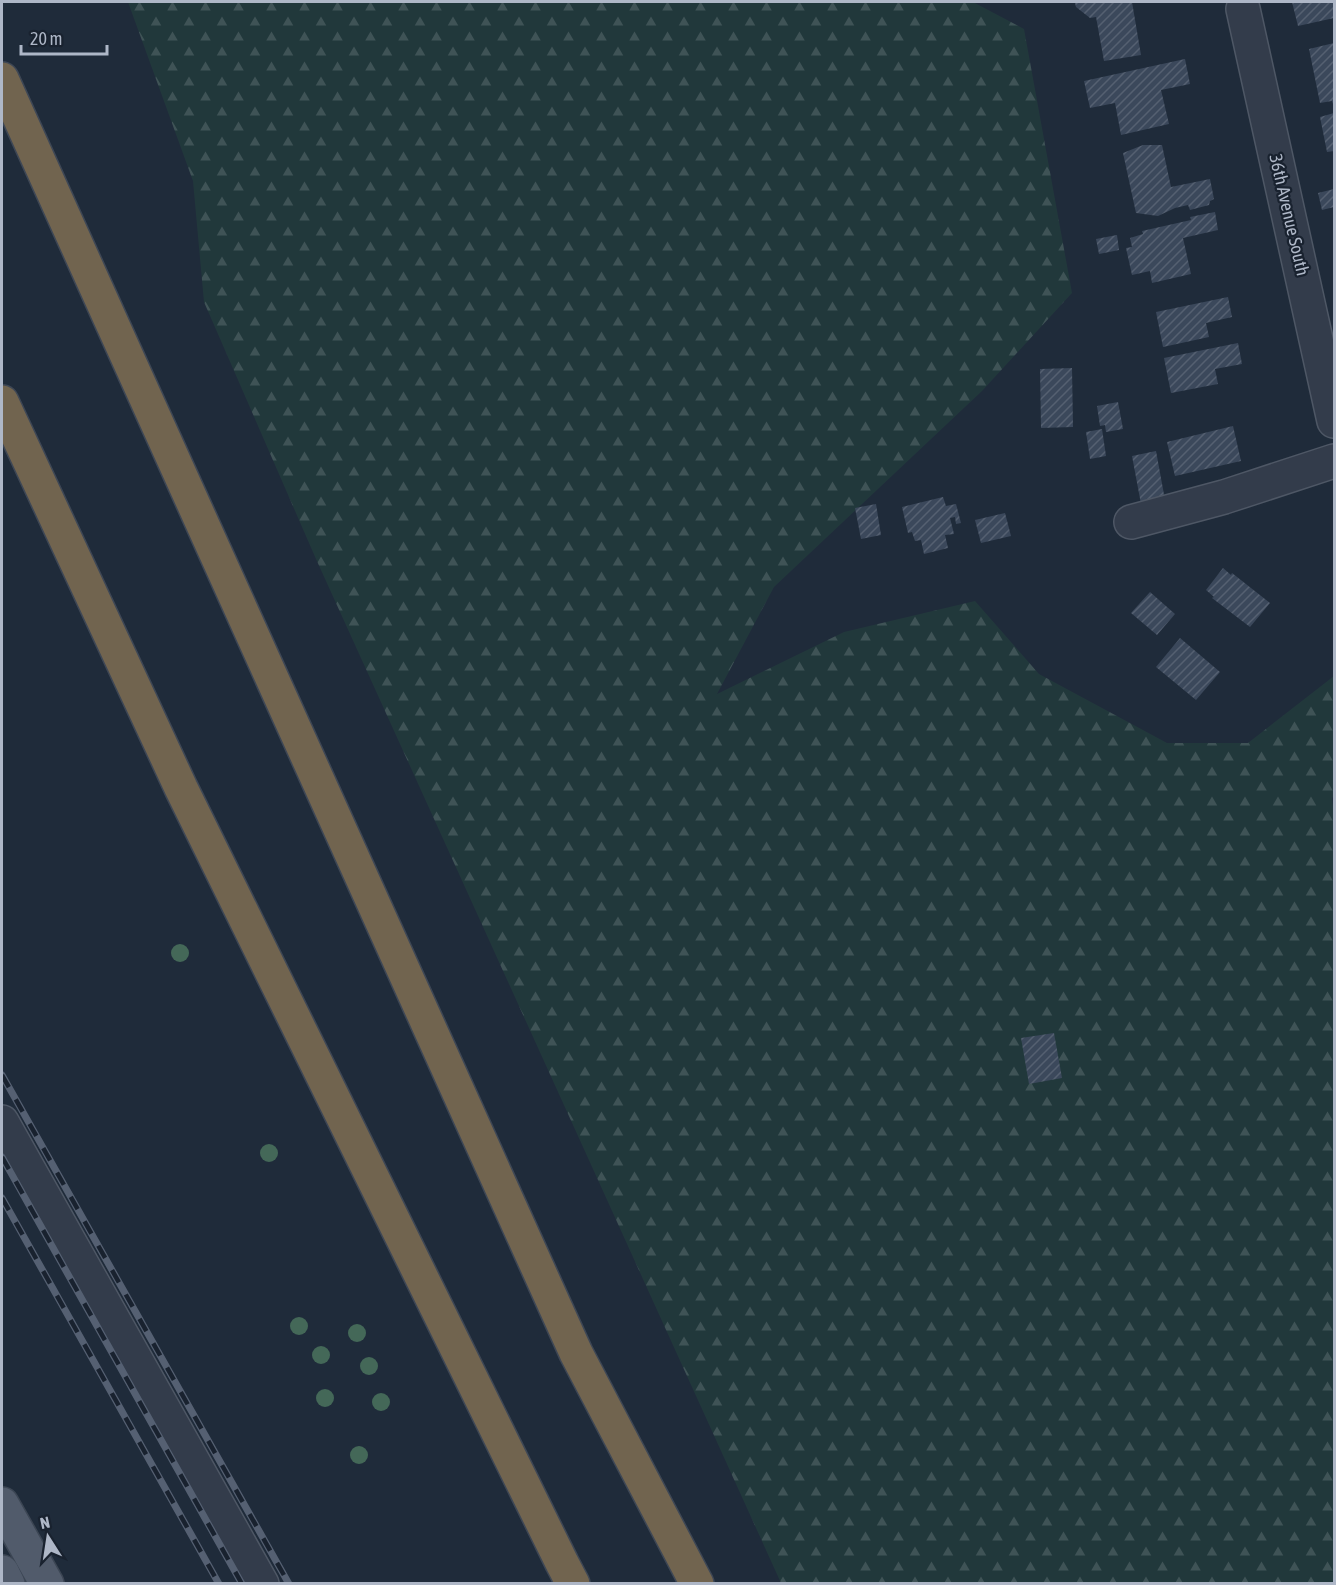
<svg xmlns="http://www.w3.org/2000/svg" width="1336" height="1585" font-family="'Asap Condensed',sans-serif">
<defs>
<pattern id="forest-firs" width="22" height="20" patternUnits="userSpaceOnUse" patternTransform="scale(1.5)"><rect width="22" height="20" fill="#21383b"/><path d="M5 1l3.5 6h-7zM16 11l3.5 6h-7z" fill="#3f5356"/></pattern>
<pattern id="building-hatch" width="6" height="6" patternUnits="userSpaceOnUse" patternTransform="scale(1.5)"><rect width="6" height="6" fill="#3b485b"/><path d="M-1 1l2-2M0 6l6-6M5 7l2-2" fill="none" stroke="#556071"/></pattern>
</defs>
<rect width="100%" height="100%" fill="#1f2b3a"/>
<polygon fill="url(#forest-firs)" points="128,2 973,2 1024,29 1072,293 982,391 774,587 717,694 844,632 975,601 1039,674 1167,743 1248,743 1334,676 1334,796 1332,798 1334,814 1334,1583 781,1583 316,559 204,302 193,181"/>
<g fill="url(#building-hatch)">
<polygon points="1082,2 1132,2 1141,55 1104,61 1096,17 1090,18 1076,7 1075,3"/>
<polygon points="1292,2 1334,2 1334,18 1298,26"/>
<polygon points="1334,43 1334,104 1333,104 1332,101 1320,103 1309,49"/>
<polygon points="1185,59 1190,84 1161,90 1169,124 1121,135 1115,103 1090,108 1084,81"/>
<polygon points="1334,113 1334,151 1327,152 1320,117"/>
<polygon points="1143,145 1162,145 1171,187 1210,179 1214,199 1210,201 1209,205 1190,210 1188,205 1175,208 1158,216 1136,213 1123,153"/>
<polygon points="1334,189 1334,207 1322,210 1318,193"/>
<polygon points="1215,212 1218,230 1183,238 1191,274 1152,283 1150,271 1132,275 1126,248 1132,247 1130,238 1143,234 1142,231 1191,220 1190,217"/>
<polygon points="1117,235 1119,250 1099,254 1096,239"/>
<polygon points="1228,297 1232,317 1206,323 1209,337 1163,347 1156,312"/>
<polygon points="1238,343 1242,364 1215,369 1218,384 1171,393 1164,358"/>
<polygon points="1072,368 1073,427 1041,428 1040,369"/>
<polygon points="1118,402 1123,429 1106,432 1105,425 1100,426 1097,406"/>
<polygon points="1233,426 1241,461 1175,476 1167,442"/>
<polygon points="1102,429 1106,456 1090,459 1086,432"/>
<polygon points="1156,451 1165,500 1141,504 1132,456"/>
<polygon points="943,497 946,506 956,504 961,523 956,524 955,517 950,518 954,534 945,535 948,548 924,554 921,540 915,541 912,532 908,533 902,507"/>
<polygon points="876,504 881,535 861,539 855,508"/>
<polygon points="1005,513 1011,536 981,543 975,520"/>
<polygon points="1223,568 1231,575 1232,573 1270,603 1250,627 1212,598 1214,597 1206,590"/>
<polygon points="1150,592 1175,614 1157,635 1131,613"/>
<polygon points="1180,638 1220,672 1196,700 1156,667"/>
<polygon points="1054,1033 1062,1078 1029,1084 1021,1038"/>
</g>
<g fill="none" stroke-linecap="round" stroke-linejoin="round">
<defs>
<g id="minor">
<polyline points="1243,9 1334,421"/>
<polyline points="1131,522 1224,497 1334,461"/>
<polyline points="2,1122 262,1584"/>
</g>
<g id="major">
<polyline points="2,1504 47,1584"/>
<polyline points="2,1572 8,1584"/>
</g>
<g id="highway">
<polyline points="2,79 576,1353 697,1584"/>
<polyline points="2,402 181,788 562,1563 573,1584"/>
</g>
</defs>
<use href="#minor" stroke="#4e5765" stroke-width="36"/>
<use href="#major" stroke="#3c4654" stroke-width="36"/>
<use href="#highway" stroke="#3e4755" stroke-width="36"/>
<use href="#minor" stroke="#333c4b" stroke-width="33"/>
<use href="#major" stroke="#515b6b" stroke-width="33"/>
<use href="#highway" stroke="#71644f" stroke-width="33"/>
<defs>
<g id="rail">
<polyline points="2,1075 289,1584"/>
<polyline points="2,1157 242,1584"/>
<polyline points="2,1198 219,1584"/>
</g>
</defs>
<use href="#rail" stroke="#556072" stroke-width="7"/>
<use href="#rail" stroke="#19222f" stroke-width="4.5" stroke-dasharray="14" stroke-linecap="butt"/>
</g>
<g fill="#446858">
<circle cx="180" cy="953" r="9"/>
<circle cx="269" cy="1153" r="9"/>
<circle cx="299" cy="1326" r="9"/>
<circle cx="357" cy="1333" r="9"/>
<circle cx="321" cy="1355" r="9"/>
<circle cx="369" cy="1366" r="9"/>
<circle cx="325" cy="1398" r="9"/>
<circle cx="381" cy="1402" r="9"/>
<circle cx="359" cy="1455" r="9"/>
</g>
<g text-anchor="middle" stroke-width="4.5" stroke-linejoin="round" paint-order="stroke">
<g font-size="18" fill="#aeb7c7" stroke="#19222f">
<text transform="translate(1289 215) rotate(77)" y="6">36th Avenue South</text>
</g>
</g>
<rect width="1336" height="1585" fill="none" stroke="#aeb7c7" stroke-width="6"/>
<g transform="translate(48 1537) rotate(348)" stroke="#19222f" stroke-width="4.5" paint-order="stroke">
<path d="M0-4.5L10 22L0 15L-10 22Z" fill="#aeb7c7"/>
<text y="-9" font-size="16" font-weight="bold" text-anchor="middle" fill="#aeb7c7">N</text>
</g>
<path d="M21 45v9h86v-9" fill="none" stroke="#aeb7c7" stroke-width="3"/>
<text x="30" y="45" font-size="18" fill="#aeb7c7" stroke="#19222f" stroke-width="4.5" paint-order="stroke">20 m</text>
</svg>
